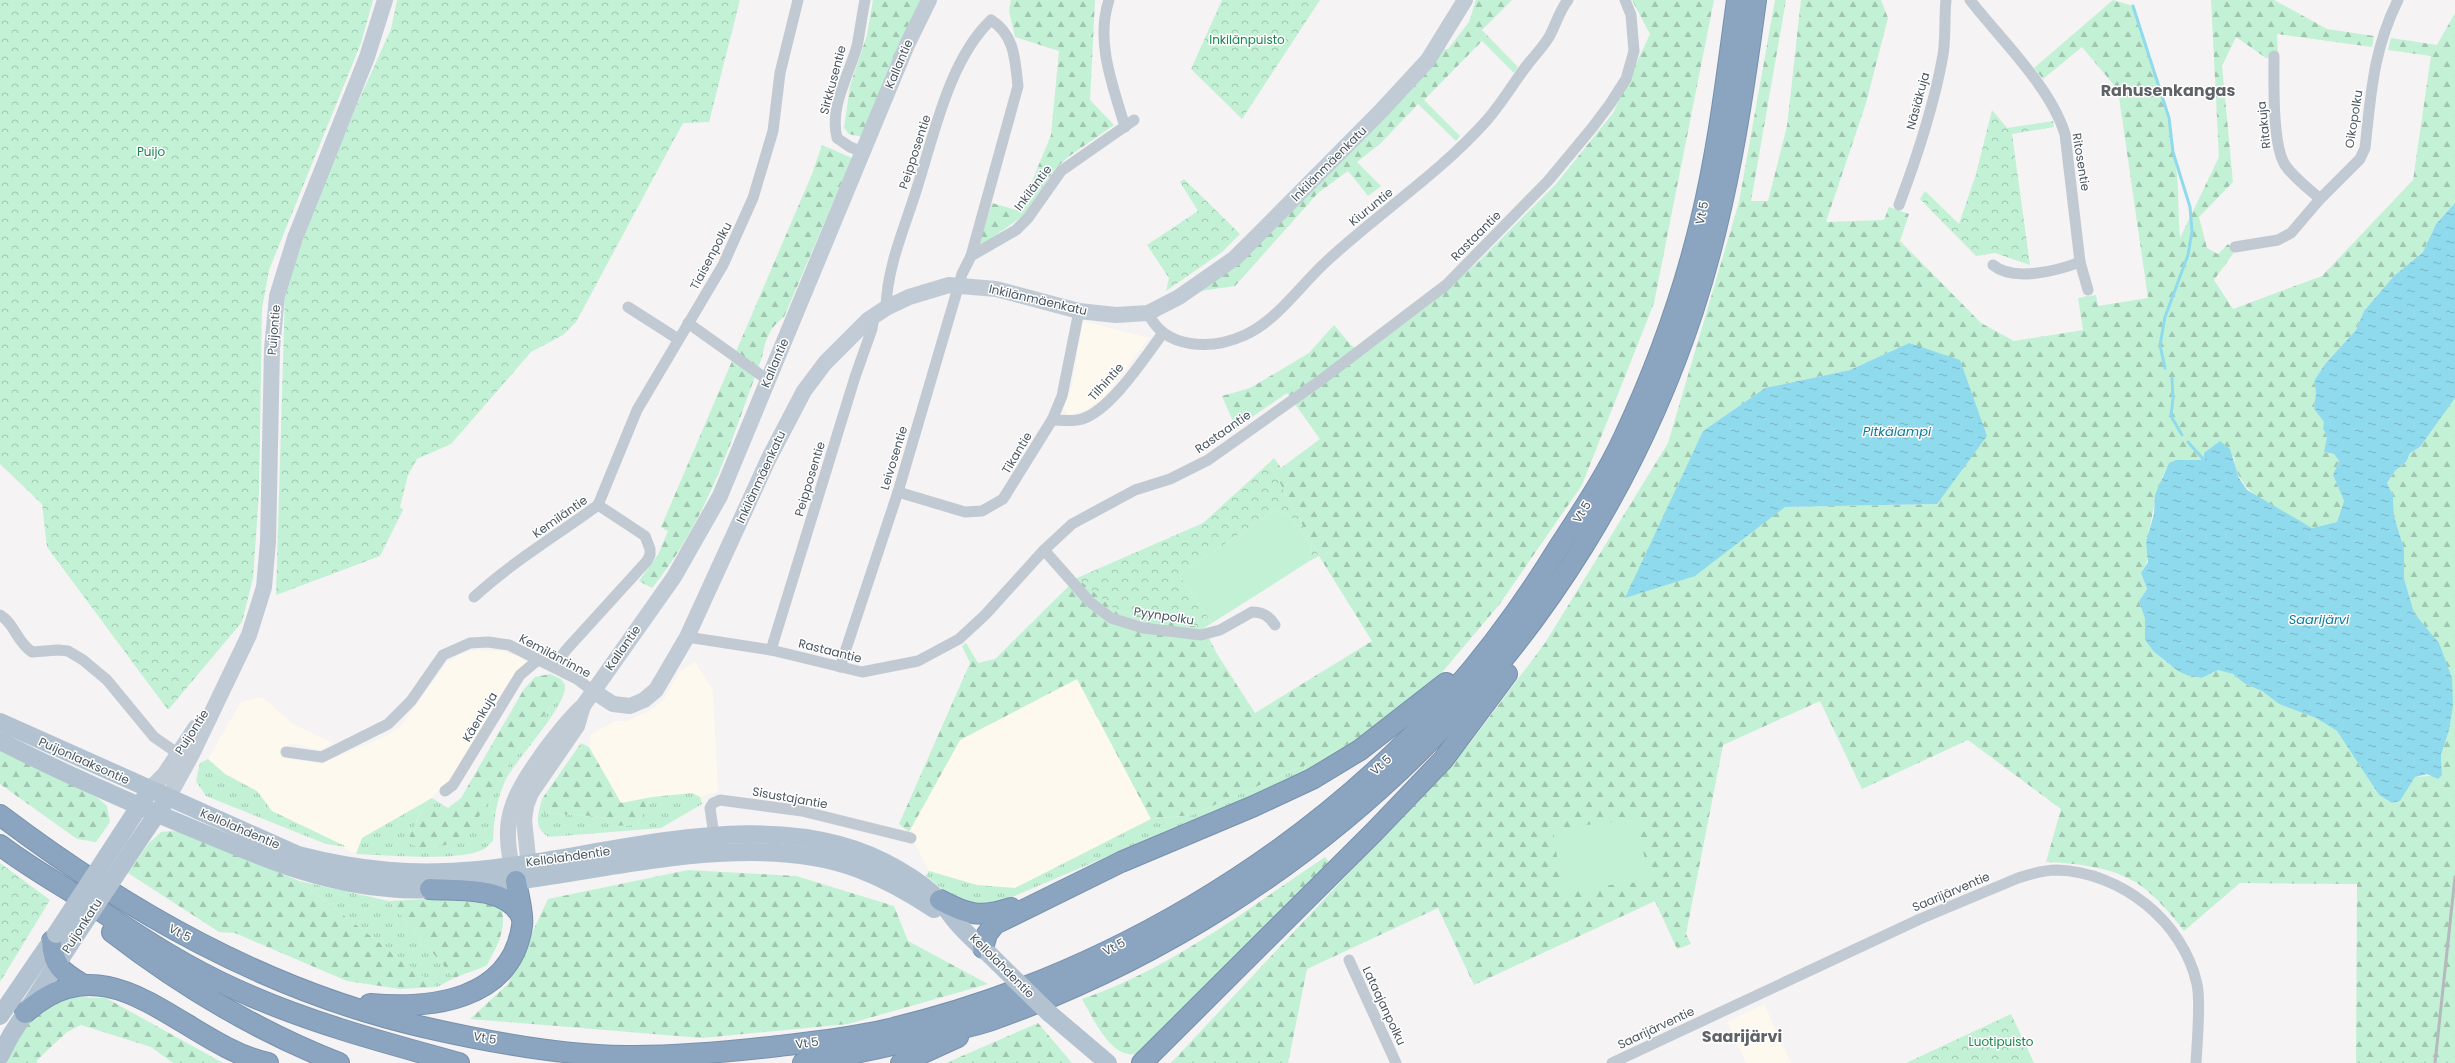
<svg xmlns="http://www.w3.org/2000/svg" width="2455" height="1063" font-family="Poppins,sans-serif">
<defs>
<pattern id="grass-tufts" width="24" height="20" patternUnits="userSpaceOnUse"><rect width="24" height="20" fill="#c3f1d5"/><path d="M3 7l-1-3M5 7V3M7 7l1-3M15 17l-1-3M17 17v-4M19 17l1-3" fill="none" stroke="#a0c6b0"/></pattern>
<pattern id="forest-firs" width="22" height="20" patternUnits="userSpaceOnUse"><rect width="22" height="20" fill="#c3f1d5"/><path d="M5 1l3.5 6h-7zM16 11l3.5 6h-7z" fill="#a0c6b0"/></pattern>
<pattern id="park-crowns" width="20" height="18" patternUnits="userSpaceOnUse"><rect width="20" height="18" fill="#c3f1d5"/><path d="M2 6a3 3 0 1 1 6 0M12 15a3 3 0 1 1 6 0" fill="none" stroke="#a0c6b0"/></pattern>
<pattern id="water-ripples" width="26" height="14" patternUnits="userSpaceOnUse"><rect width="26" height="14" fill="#90daee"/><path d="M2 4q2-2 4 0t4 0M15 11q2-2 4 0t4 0" fill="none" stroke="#78b4c4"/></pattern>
</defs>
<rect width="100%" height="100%" fill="#f5f3f3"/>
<g fill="#fdf9ef">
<polygon points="1083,321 1149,338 1103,399 1086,410 1069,415 1063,409 1072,385"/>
<polygon points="477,650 502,651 520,657 527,662 514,678 485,722 456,771 432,798 362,838 356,854 271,811 257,791 225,774 208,759 241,702 262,697 293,724 333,743 320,750 290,743 280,757 321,764 387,735 401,726 447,662 464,653"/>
<polygon points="695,662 713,690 718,792 700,797 692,793 621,803 589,747 591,734 615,721 627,721 651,710 664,699 679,672"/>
<polygon points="1077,679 1151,819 1015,888 977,885 929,871 909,832 960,740"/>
<polygon points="1764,1004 1791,1063 1746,1063 1727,1022"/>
</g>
<g fill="url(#grass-tufts)">
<path d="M565 685C568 705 515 760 505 781 496 801 494 819 493 841 490 843 487 847 484 849 462 862 384 855 356 854L362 838 432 798 448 808H423L416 822 487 805 519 747 563 691Z"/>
<polygon points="1374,731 1299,775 993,905 971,905 951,896 926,876 929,871 977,885 1015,888 1151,819 1192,815 1317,760"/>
<polygon points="208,759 225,774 257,791 272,811 347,847 326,844 206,796 196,781 200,763"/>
<path d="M692 793 700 797 702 804 661 828 549 837C533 828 538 815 542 799L545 813 592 816 607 819 610 826 637 825 652 797Z"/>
<polygon points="299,881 389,901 454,978 437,987"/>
</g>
<g fill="url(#forest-firs)" fill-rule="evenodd">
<polygon points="873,0 920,0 863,137 849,134 844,128 850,86 867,35"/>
<polygon points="1011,0 1095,0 1090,100 1114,125 1068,157 1055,169 1023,216 983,244 979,244 992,203 1020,211 1051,135 1059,51 1015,37 1009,11"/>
<polygon points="1476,0 1512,0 1482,30 1518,67 1514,73 1482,41 1424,100 1460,136 1456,141 1418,104 1380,144 1357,162 1381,186 1368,196 1348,171 1318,193 1235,286 1200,291 1415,86 1444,49 1448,49 1469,22"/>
<polygon points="1632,0 1714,0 1654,303 1582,485 1499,605 1444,670 1374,731 1317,760 1192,815 1151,819 1077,679 960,740 909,832 899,824 970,663 962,646 966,643 978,663 995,659 1077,578 1117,611 1204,628 1217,654 1255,713 1372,641 1319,556 1269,463 1274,458 1281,468 1320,439 1287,393 1236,428 1222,396 1250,388 1309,353 1334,325 1351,345 1364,354 1433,302 1479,261 1556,184 1613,113 1650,34"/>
<path d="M1775 0H1786L1751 201H1768L1787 126 1801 0H1881L1888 18 1866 103 1826 222 1884 220 1889 207 1909 214 1900 241 1981 323 2014 341 2083 330 2078 298 2096 295 2098 306 2148 298 2118 90 2082 47 2043 79 2034 68 2113 0 2133 6C2151 57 2169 111 2176 165 2179 189 2178 214 2180 238L2219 157 2211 0H2274L2327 29 2374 36 2372 47 2277 34 2278 57 2266 58 2236 37 2222 66 2233 182 2199 217 2207 248 2218 254 2228 244 2235 251 2214 280 2233 309 2322 276 2413 180 2431 56 2388 50 2391 38 2437 45 2455 13V203L2436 224 2423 252 2394 276 2364 311 2356 330 2325 364 2314 381 2316 392 2314 409 2324 422 2323 429 2327 436 2324 452 2334 454 2339 461 2333 475 2344 501 2337 522 2312 528C2282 511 2236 496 2234 457L2213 446 2204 460H2185L2169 463C2157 485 2154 507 2149 531 2145 549 2153 555 2141 573L2147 589 2139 601 2145 619V640L2154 652 2170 665 2202 678 2218 670H2223L2233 674 2245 684 2262 691 2279 704 2316 718 2337 731 2379 795 2392 803 2400 801 2415 777 2442 775 2441 755 2444 745 2439 643 2414 614 2404 578V549L2394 516 2393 495 2387 483 2395 471 2406 462 2410 453 2420 447 2455 398V1063H2356L2357 884 2240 883 2184 931C2171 914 2155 895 2137 883 2112 867 2074 863 2046 862L2061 809 1968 740 1862 789 1820 701 1723 745 1686 934 1691 944 1677 949 1655 901 1474 985 1438 908 1307 969 1288 1063H1171L1467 747 1545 643 1668 443 1739 202ZM1909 343 1937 504 1784 507 1626 598 1703 431 1765 388 1850 370Z"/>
<path d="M822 145 852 158 784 317C769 328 766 339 762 357 732 439 708 519 652 588L639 581 658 555 668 531 661 527 812 174Z"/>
<polygon points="550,674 561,679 565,685 563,691 519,747 487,805 462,840 424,851 407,842 423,808 448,808 461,798 524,689 535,677"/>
<polygon points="581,743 589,747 621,803 652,797 637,825 610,826 607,819 592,816 544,813 542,799"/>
<polygon points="0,747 98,798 107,806 110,822 96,842 77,839 0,784"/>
<polygon points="173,831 191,834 299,881 437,987 400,989 347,981 235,933 219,932 128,873 148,844 161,832"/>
<path d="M1325 857 1329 862 1141 1053C1112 1063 1094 1019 1082 999 1171 969 1247 909 1325 857Z"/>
<polygon points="688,870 796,876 894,906 908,941 988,984 848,1024 702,1038 470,1019 508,984 548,899"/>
<path d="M464 897 488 901 502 909C506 931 497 947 486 966L454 978 389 901Z"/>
<path d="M106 998 223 1063H173L151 1047 81 1025 67 1032 37 1060V1063H5C17 1038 33 1006 63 999 75 995 92 998 106 998Z"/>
<polygon points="1038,1023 1072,1063 946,1063"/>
</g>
<g fill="url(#park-crowns)">
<polygon points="0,0 373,0 361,43 269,270 262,309 259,493 253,578 242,622 168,710 47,547 42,504 0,464"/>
<polygon points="397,0 740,0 709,122 683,123 576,322 563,335 531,352 451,444 417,459 408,475 400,507 403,510 380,556 276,595 285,294 306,230 354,111 391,29"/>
<polygon points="1222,0 1320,0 1242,119 1191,69"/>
<polygon points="1992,110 2007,128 2053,121 2054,127 2012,134 2030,265 1995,253 1976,256 1920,199 1925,191 1959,224 1976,174"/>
<polygon points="1184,179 1240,234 1222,252 1166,291 1169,278 1147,245 1198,211 1180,182"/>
<polygon points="1269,463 1319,556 1308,562 1312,548 1293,519 1277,509 1179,575 1212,623 1204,628 1117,611 1077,578 1203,523"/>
<polygon points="0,863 50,900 0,982"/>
<polygon points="2011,1014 2034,1063 1906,1063"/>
</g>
<g fill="#c3f1d5">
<polygon points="1277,509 1293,519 1312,548 1308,562 1212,623 1179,575"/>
<polygon points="1637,819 1649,881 1562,890 1553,829"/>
</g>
<g fill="url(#water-ripples)">
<polygon points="2455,203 2455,398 2420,447 2410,453 2406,462 2395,471 2387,483 2393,495 2394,516 2404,549 2404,578 2414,613 2439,643 2452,678 2453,705 2449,730 2441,755 2442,775 2438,779 2427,774 2415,777 2400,801 2392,803 2379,795 2337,731 2316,718 2279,704 2262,691 2245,684 2233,674 2218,670 2202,678 2187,675 2178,671 2154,652 2145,640 2145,619 2139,601 2147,589 2141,573 2148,562 2146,542 2154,514 2155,495 2169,463 2176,460 2204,460 2204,453 2220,441 2230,449 2239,478 2247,490 2312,528 2337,522 2344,501 2333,475 2339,461 2334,454 2324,452 2327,436 2323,429 2324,422 2314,409 2316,392 2314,381 2325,364 2356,330 2364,311 2394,276 2423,252 2436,224"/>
<polygon points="1909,343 1960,360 1987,436 1937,504 1785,507 1695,576 1625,598 1703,431 1765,388 1850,370"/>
</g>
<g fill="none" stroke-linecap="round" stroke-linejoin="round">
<g stroke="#90daee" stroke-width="3">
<polyline points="2133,6 2169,118 2173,152 2190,207 2192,231 2188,255 2165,317 2160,345 2165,368"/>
<polyline points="2172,378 2173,398 2171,416 2182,435"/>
<polyline points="2188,442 2204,460"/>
</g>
<defs>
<g id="highway">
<path d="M0 815C127 911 267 991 423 1027 484 1041 562 1055 624 1056 676 1057 727 1052 779 1046 814 1042 850 1038 885 1030 1099 980 1305 859 1451 694 1490 650 1526 600 1557 550 1581 513 1606 476 1624 437 1656 369 1682 297 1700 224 1718 151 1727 74 1737 0"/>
<path d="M0 845C26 865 56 882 84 900 133 932 181 965 235 989 307 1022 382 1042 459 1063"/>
<path d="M430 889C458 891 507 886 521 916"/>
<path d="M940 900C968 915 981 918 1011 908"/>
<path d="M112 932C182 986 257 1031 339 1063"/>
<path d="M52 941C53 966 62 972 82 984"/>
<polyline points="983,948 987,934 995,924 1121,862 1254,806 1312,779 1360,750 1446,683"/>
<path d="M370 1004C431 1009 511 1001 522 926 524 913 518 895 516 881"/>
<path d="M25 1013C111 934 184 1045 268 1063"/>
<path d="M803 1063C849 1055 894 1045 939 1034 957 1029 975 1026 992 1020 1321 902 1583 645 1693 311 1726 210 1742 105 1756 0"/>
<polyline points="901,1063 958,1037"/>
<polyline points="1142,1063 1374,832 1443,760 1507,674"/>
</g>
</defs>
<use href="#highway" stroke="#7690ad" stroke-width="22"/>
<g stroke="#c1cad2" stroke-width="11">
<path d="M1109 0C1095 42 1113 86 1125 127"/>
<path d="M1970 0C2001 40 2050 86 2065 134L2080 262 2088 290"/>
<path d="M2274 56C2274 81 2272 144 2285 165 2294 178 2308 188 2320 199"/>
<path d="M863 152 850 147 837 138C829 107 849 75 857 46 860 31 862 15 865 0"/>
<path d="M1899 205C1917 157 1934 106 1943 55 1946 37 1944 18 1946 0"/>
<path d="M2235 247 2278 240 2291 233 2320 199 2360 159 2365 148C2371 94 2373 50 2398 0"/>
<polyline points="971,256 1016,230 1028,218 1061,171 1134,120"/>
<path d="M1993 265C2013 282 2057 271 2080 262"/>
<polyline points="628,307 678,339"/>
<path d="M1148 313C1165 350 1212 350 1245 335 1278 320 1302 283 1328 260 1380 212 1440 173 1487 120 1502 103 1514 82 1528 64 1535 55 1543 47 1549 37 1556 25 1559 11 1568 0"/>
<polyline points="688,323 768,380"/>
<path d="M1052 420C1061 420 1073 422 1082 419 1111 410 1145 357 1163 333"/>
<polyline points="898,492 965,512 982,511 1003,499 1052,420 1062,396 1079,311"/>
<polyline points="598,505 637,410 723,265 753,198 773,131 780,73 798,0"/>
<path d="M1044 550 1090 602 1111 618 1143 628 1201 635 1220 630 1252 612C1263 612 1269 616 1275 625"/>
<path d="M474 597C512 562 556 536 598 505L645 536 650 549V555L647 561 566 650 554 667"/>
<path d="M0 615C16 625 15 640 32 652L58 650 68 651 83 660 107 680 154 737 183 757"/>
<polyline points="687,637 771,650 862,672 918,661 959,639 985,615 1044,550 1072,524 1135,490 1170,479 1208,460 1321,380 1446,285 1548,181 1592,128 1610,104 1626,79 1634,51 1631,15 1625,0"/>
<polyline points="771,650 855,377 872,329 874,316"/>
<path d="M840 667 898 492 962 274 971 256 1018 86C1015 60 1015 35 991 20 949 60 934 135 917 188 905 227 887 266 886 308"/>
<polyline points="286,752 322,757 388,724 411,701 443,655 470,643 488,642 509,645 577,679 593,691"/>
<polyline points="445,791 453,785 520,675 539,659"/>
<polyline points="715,842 710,808 713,803 720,800 802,811 911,838"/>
<polyline points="1349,960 1396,1063"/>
<path d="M1612 1063 1920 919 2018 878C2030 874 2044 870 2057 870 2121 872 2183 921 2197 984 2201 1002 2197 1042 2196 1063"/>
</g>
<g stroke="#c1cbd6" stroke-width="16">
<polyline points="593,691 613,704 630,706 644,700 656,690 687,637 769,458 804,391 825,363 868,320 886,308 909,297 949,285 996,289 1079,311 1116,315 1148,313 1179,297 1235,258 1381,111 1428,60 1465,0"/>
<polyline points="149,790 164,775 196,727"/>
<polyline points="168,798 192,754 249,635 264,587 268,542 272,349 277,296 295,238 367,57 385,0"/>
<polyline points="530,876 524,820 526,806 531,793 577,726 583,706"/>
<path d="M515 877C498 822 512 797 543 753 556 736 567 720 583 706L674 577 720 496 907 45 929 0"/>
</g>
<g stroke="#b3c2d1" stroke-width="18">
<path d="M0 722 298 855C360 871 415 876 478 870 609 858 777 796 899 870 913 878 929 889 940 901 945 906 949 913 954 919 964 932 978 944 990 955"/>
<path d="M0 741C65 774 133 804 201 832 264 858 320 883 388 888 426 892 464 887 501 883 609 870 752 830 856 868 883 878 910 893 934 909"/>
<polyline points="120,836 146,796"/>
<polyline points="135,846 163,805"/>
<polyline points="1049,1013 1108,1063"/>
<polyline points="0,1016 56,934"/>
<polyline points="0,1056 11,1035 70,944"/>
</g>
<use href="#highway" stroke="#8ba5c1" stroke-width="20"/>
<polyline stroke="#b5b8bd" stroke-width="3" points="2435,1063 2455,877"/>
<g stroke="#b3c2d1" stroke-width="18">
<polyline points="56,934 120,836"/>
<polyline points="70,944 135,846"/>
<polyline points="990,955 1049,1013"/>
</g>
</g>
<g text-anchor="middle" stroke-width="3" stroke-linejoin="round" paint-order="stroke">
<g font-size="12" fill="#17864f" stroke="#fff">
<text x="1247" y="44">Inkilänpuisto</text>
<text x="151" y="156">Puijo</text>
<text x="2001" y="1046">Luotipuisto</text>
</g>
<g font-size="12" fill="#4a5661" stroke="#fff">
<text transform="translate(899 64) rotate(-67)" y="4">Kallantie</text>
<text transform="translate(833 80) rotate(-75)" y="4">Sirkkusentie</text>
<text transform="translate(1918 101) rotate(-75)" y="4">Näsiäkuja</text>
<text transform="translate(2354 119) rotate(-81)" y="4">Oikopolku</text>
<text transform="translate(2264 125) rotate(-96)" y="4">Ritakuja</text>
<text transform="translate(915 152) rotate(-72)" y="4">Peipposentie</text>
<text transform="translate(2081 162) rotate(81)" y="4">Ritosentie</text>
<text transform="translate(1329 164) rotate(-45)" y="4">Inkilänmäenkatu</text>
<text transform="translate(1033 188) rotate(-53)" y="4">Inkiläntie</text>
<text transform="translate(1371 207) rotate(-39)" y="4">Kiuruntie</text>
<text transform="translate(1702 213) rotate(-78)" y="4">Vt 5</text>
<text transform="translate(1476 236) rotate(-45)" y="4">Rastaantie</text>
<text transform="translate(711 256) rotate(-62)" y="4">Tiaisenpolku</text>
<text transform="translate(1038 300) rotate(13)" y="4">Inkilänmäenkatu</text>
<text transform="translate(274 330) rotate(-85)" y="4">Puijontie</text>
<text transform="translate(775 363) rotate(-67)" y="4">Kallantie</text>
<text transform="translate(1106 382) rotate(-48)" y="4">Tilhintie</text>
<text transform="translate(1223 432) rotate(-35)" y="4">Rastaantie</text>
<text transform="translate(1017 453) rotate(-59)" y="4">Tikantie</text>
<text transform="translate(894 458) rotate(-73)" y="4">Leivosentie</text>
<text transform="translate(761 477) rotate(-65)" y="4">Inkilänmäenkatu</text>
<text transform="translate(810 479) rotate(-73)" y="4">Peipposentie</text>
<text transform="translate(1582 512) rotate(-58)" y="4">Vt 5</text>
<text transform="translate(560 517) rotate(-35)" y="4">Kemiläntie</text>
<text transform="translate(1164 616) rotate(9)" y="4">Pyynpolku</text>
<text transform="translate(623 648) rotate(-55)" y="4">Kallantie</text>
<text transform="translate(830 651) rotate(14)" y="4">Rastaantie</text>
<text transform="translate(555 656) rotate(28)" y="4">Kemilänrinne</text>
<text transform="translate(480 717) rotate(-59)" y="4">Käenkuja</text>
<text transform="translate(192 732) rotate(-57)" y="4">Puijontie</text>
<text transform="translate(84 761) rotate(24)" y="4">Puijonlaaksontie</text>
<text transform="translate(1381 765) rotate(-42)" y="4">Vt 5</text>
<text transform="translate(790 798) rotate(10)" y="4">Sisustajantie</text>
<text transform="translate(240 829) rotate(23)" y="4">Kellolahdentie</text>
<text transform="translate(568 857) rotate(-8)" y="4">Kellolahdentie</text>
<text transform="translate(1951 892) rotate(-23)" y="4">Saarijärventie</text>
<text transform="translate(82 926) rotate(-57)" y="4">Puijonkatu</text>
<text transform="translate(180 933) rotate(28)" y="4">Vt 5</text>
<text transform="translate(1114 947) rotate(-27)" y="4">Vt 5</text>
<text transform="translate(1002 966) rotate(45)" y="4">Kellolahdentie</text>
<text transform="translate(1384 1006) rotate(65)" y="4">Lataajanpolku</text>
<text transform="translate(1656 1028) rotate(-25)" y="4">Saarijärventie</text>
<text transform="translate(485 1038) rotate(10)" y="4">Vt 5</text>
<text transform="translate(807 1043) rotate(-7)" y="4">Vt 5</text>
</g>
<g font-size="13" font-style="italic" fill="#0c7c9b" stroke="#fff">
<text x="1897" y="436">Pitkälampi</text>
<text x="2319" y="624">Saarijärvi</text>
</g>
<g font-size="16" font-weight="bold" fill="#5f6368" stroke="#fff">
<text x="2168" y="96">Rahusenkangas</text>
<text x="1742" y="1042">Saarijärvi</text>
</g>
</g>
</svg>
